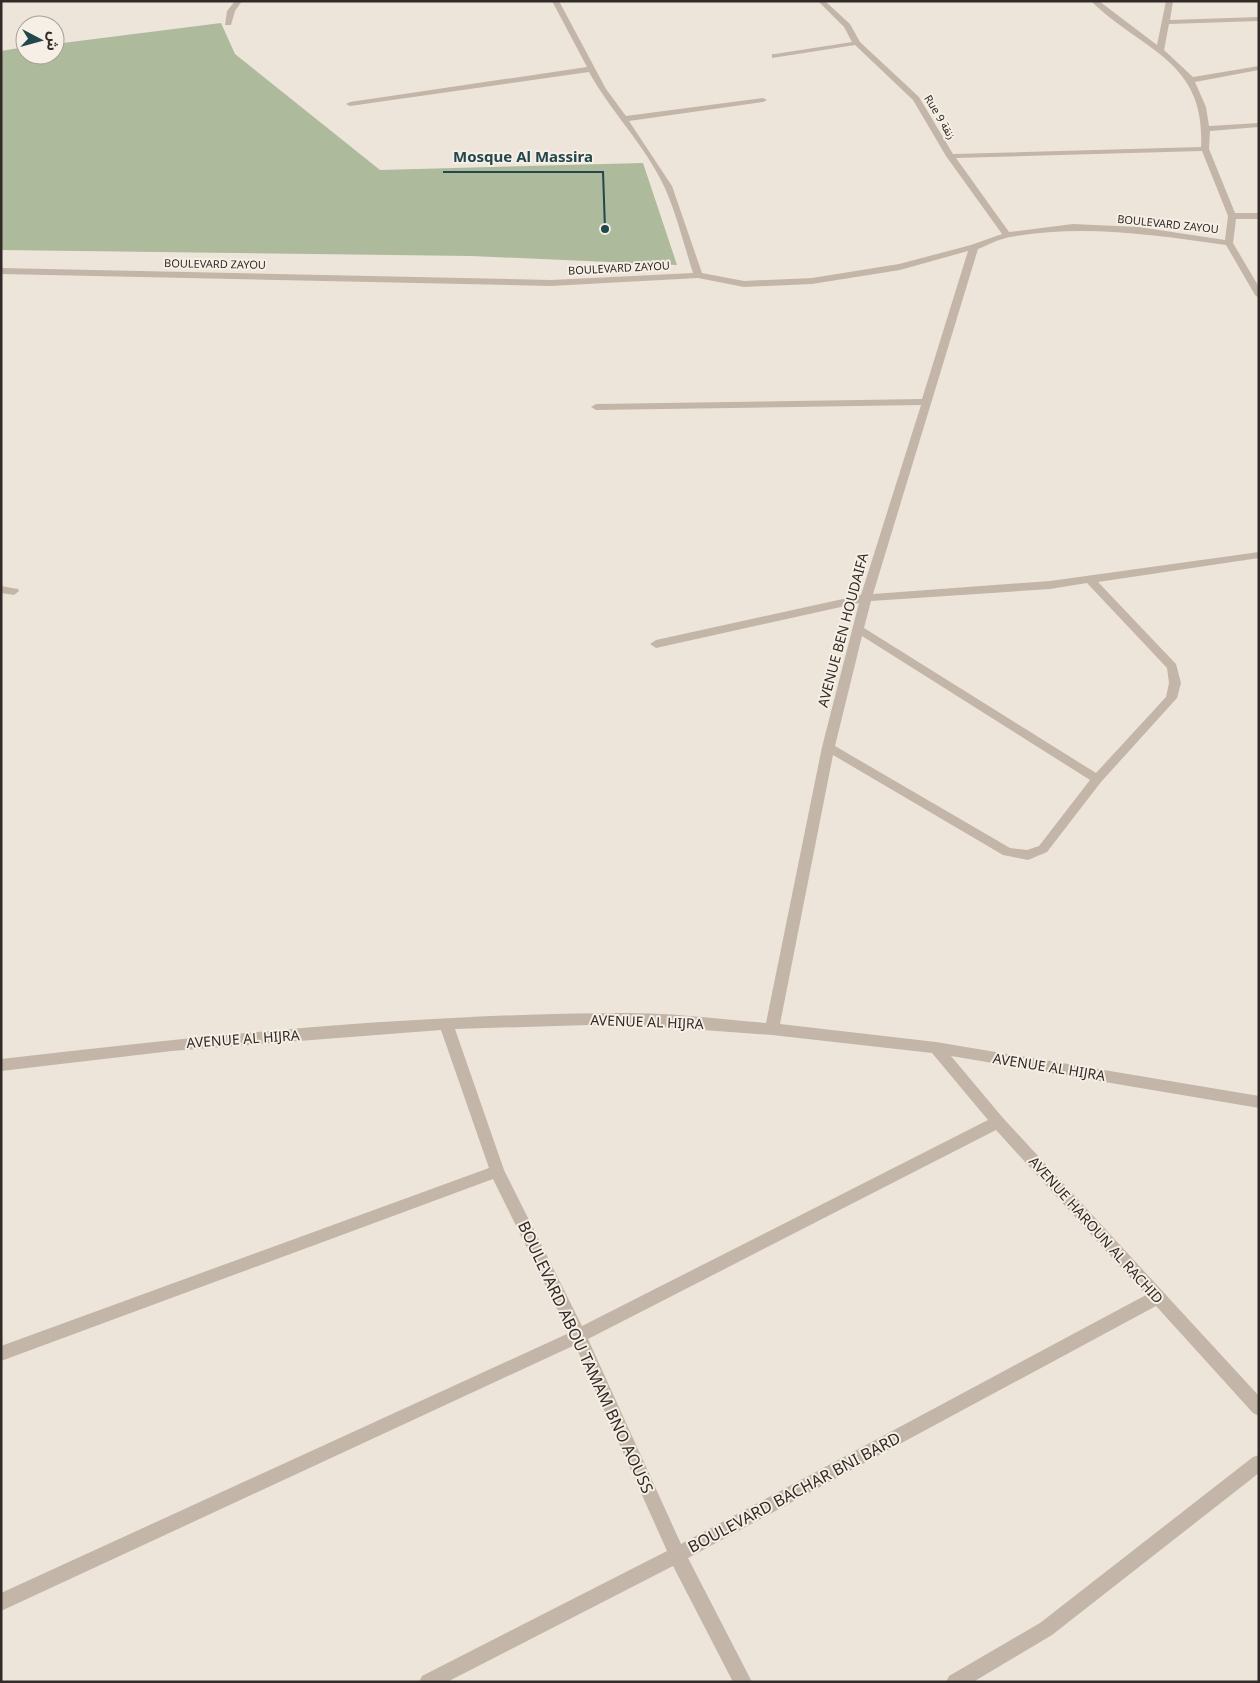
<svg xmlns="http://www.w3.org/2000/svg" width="1260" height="1683" font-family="'Noto Sans','Noto Sans Arabic',sans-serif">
<rect width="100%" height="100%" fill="#ede5da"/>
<polygon fill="#aeba9c" points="221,23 235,54 380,170 643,163 677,265 471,256 1,250 1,51 25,47 25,55 55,55 55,44"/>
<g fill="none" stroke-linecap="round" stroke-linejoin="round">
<g fill="#c3b6a8" fill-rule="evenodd">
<polygon points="235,1 242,1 235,11 231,25 225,25 227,11"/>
<path d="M552 1H559L606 89 626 116 763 98 767 100 763 102 629 121 672 186 702 273 744 281 812 278 899 264 971 245 1002 234 946 156 913 100 855 45 772 58V54H775L852 42 844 27 818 1H825L850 24 860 42 919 97 953 154 1201 147C1206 60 1142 51 1091 1H1099L1157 45 1166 1H1173L1170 20 1259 17V21L1169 24 1164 50 1193 77 1259 66V70L1195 82 1206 107 1209 126 1259 123V127L1210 131 1209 149 1235 213H1259V219H1236L1233 243 1259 287V298L1255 295 1226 245C1154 235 1083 224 1010 237 999 239 988 245 978 249L873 594 1050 581 1259 552V558L1098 582 1176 664 1181 683 1177 698 1101 782 1047 852 1028 860 1003 855 833 755 780 1024 936 1042 1259 1096V1108L951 1056 1003 1118 1259 1396V1416L1253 1413 1156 1306 688 1558 752 1682H733L673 1566 447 1682H419L422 1676 667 1551 575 1345 1 1611V1593L569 1333 493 1179 1 1361V1346L489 1168 441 1030 172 1051 1 1071V1059C206 1035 413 1014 620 1013 669 1012 718 1019 766 1023L822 747 859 603 656 648 650 644 656 640 861 595 921 405 596 410 591 407 596 404 922 399 968 251 900 270 812 284 744 287 698 278 551 286 1 274V268L551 280 693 273C684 245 676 212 664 186 644 144 611 112 589 72L350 106 346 104 350 102 587 67ZM1202 151 1228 216 1225 240 1139 227 1073 224 1009 232 956 158ZM1087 583 1167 668 1169 683 1166 697 1096 773 864 628 871 601 1050 589ZM862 636 1090 780 1039 846 1027 850 1010 848 835 746ZM622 1024 772 1035 932 1053 988 1120 582 1326 504 1170 455 1029ZM996 1130 1146 1295 681 1544 588 1339Z"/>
<polygon points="1,586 18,589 19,591 14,595 1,593"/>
<polygon points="1259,1455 1259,1473 1052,1635 973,1682 946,1682 949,1676 1040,1623 1253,1457"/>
</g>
</g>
<g text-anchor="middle" stroke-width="4" stroke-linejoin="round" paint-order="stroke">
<g font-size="11" fill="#312a27" stroke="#f6efe5">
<text transform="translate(940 117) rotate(59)" y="4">Rue 9 زنقة</text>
<text transform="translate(1168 224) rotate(6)" y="4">BOULEVARD ZAYOU</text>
<text transform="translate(215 264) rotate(1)" y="4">BOULEVARD ZAYOU</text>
<text transform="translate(619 268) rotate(-3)" y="4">BOULEVARD ZAYOU</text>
</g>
<g font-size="14" fill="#312a27" stroke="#f6efe5">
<text transform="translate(843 630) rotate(-75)" y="5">AVENUE BEN HOUDAIFA</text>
<text transform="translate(647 1022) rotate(2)" y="5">AVENUE AL HIJRA</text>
<text transform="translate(243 1039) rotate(-4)" y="5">AVENUE AL HIJRA</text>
<text transform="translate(1049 1067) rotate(9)" y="5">AVENUE AL HIJRA</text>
<text transform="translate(1096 1230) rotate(48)" y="5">AVENUE HAROUN AL RACHID</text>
</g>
<g font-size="16" fill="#312a27" stroke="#f6efe5">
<text transform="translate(586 1357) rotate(65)" y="6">BOULEVARD ABOU TAMAM BNO AOUSS</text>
<text transform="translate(794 1492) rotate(-28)" y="6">BOULEVARD BACHAR BNI BARD</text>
</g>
</g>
<path fill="none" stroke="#22474c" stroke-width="2" d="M605 229L603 172H443"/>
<circle fill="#22474c" stroke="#f6efe5" stroke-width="2" cx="605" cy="229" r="5"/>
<g font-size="15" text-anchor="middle" font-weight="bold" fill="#22474c" stroke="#f6efe5" stroke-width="4" stroke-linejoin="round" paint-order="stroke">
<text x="523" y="162">Mosque Al Massira</text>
</g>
<rect width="1260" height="1683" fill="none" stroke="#312a27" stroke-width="5"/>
<g transform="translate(40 40) rotate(96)"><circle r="24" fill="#f6efe5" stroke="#a7a099"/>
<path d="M0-4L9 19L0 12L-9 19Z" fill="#22474c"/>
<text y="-8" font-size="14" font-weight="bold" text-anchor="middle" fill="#312a27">ش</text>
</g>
</svg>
